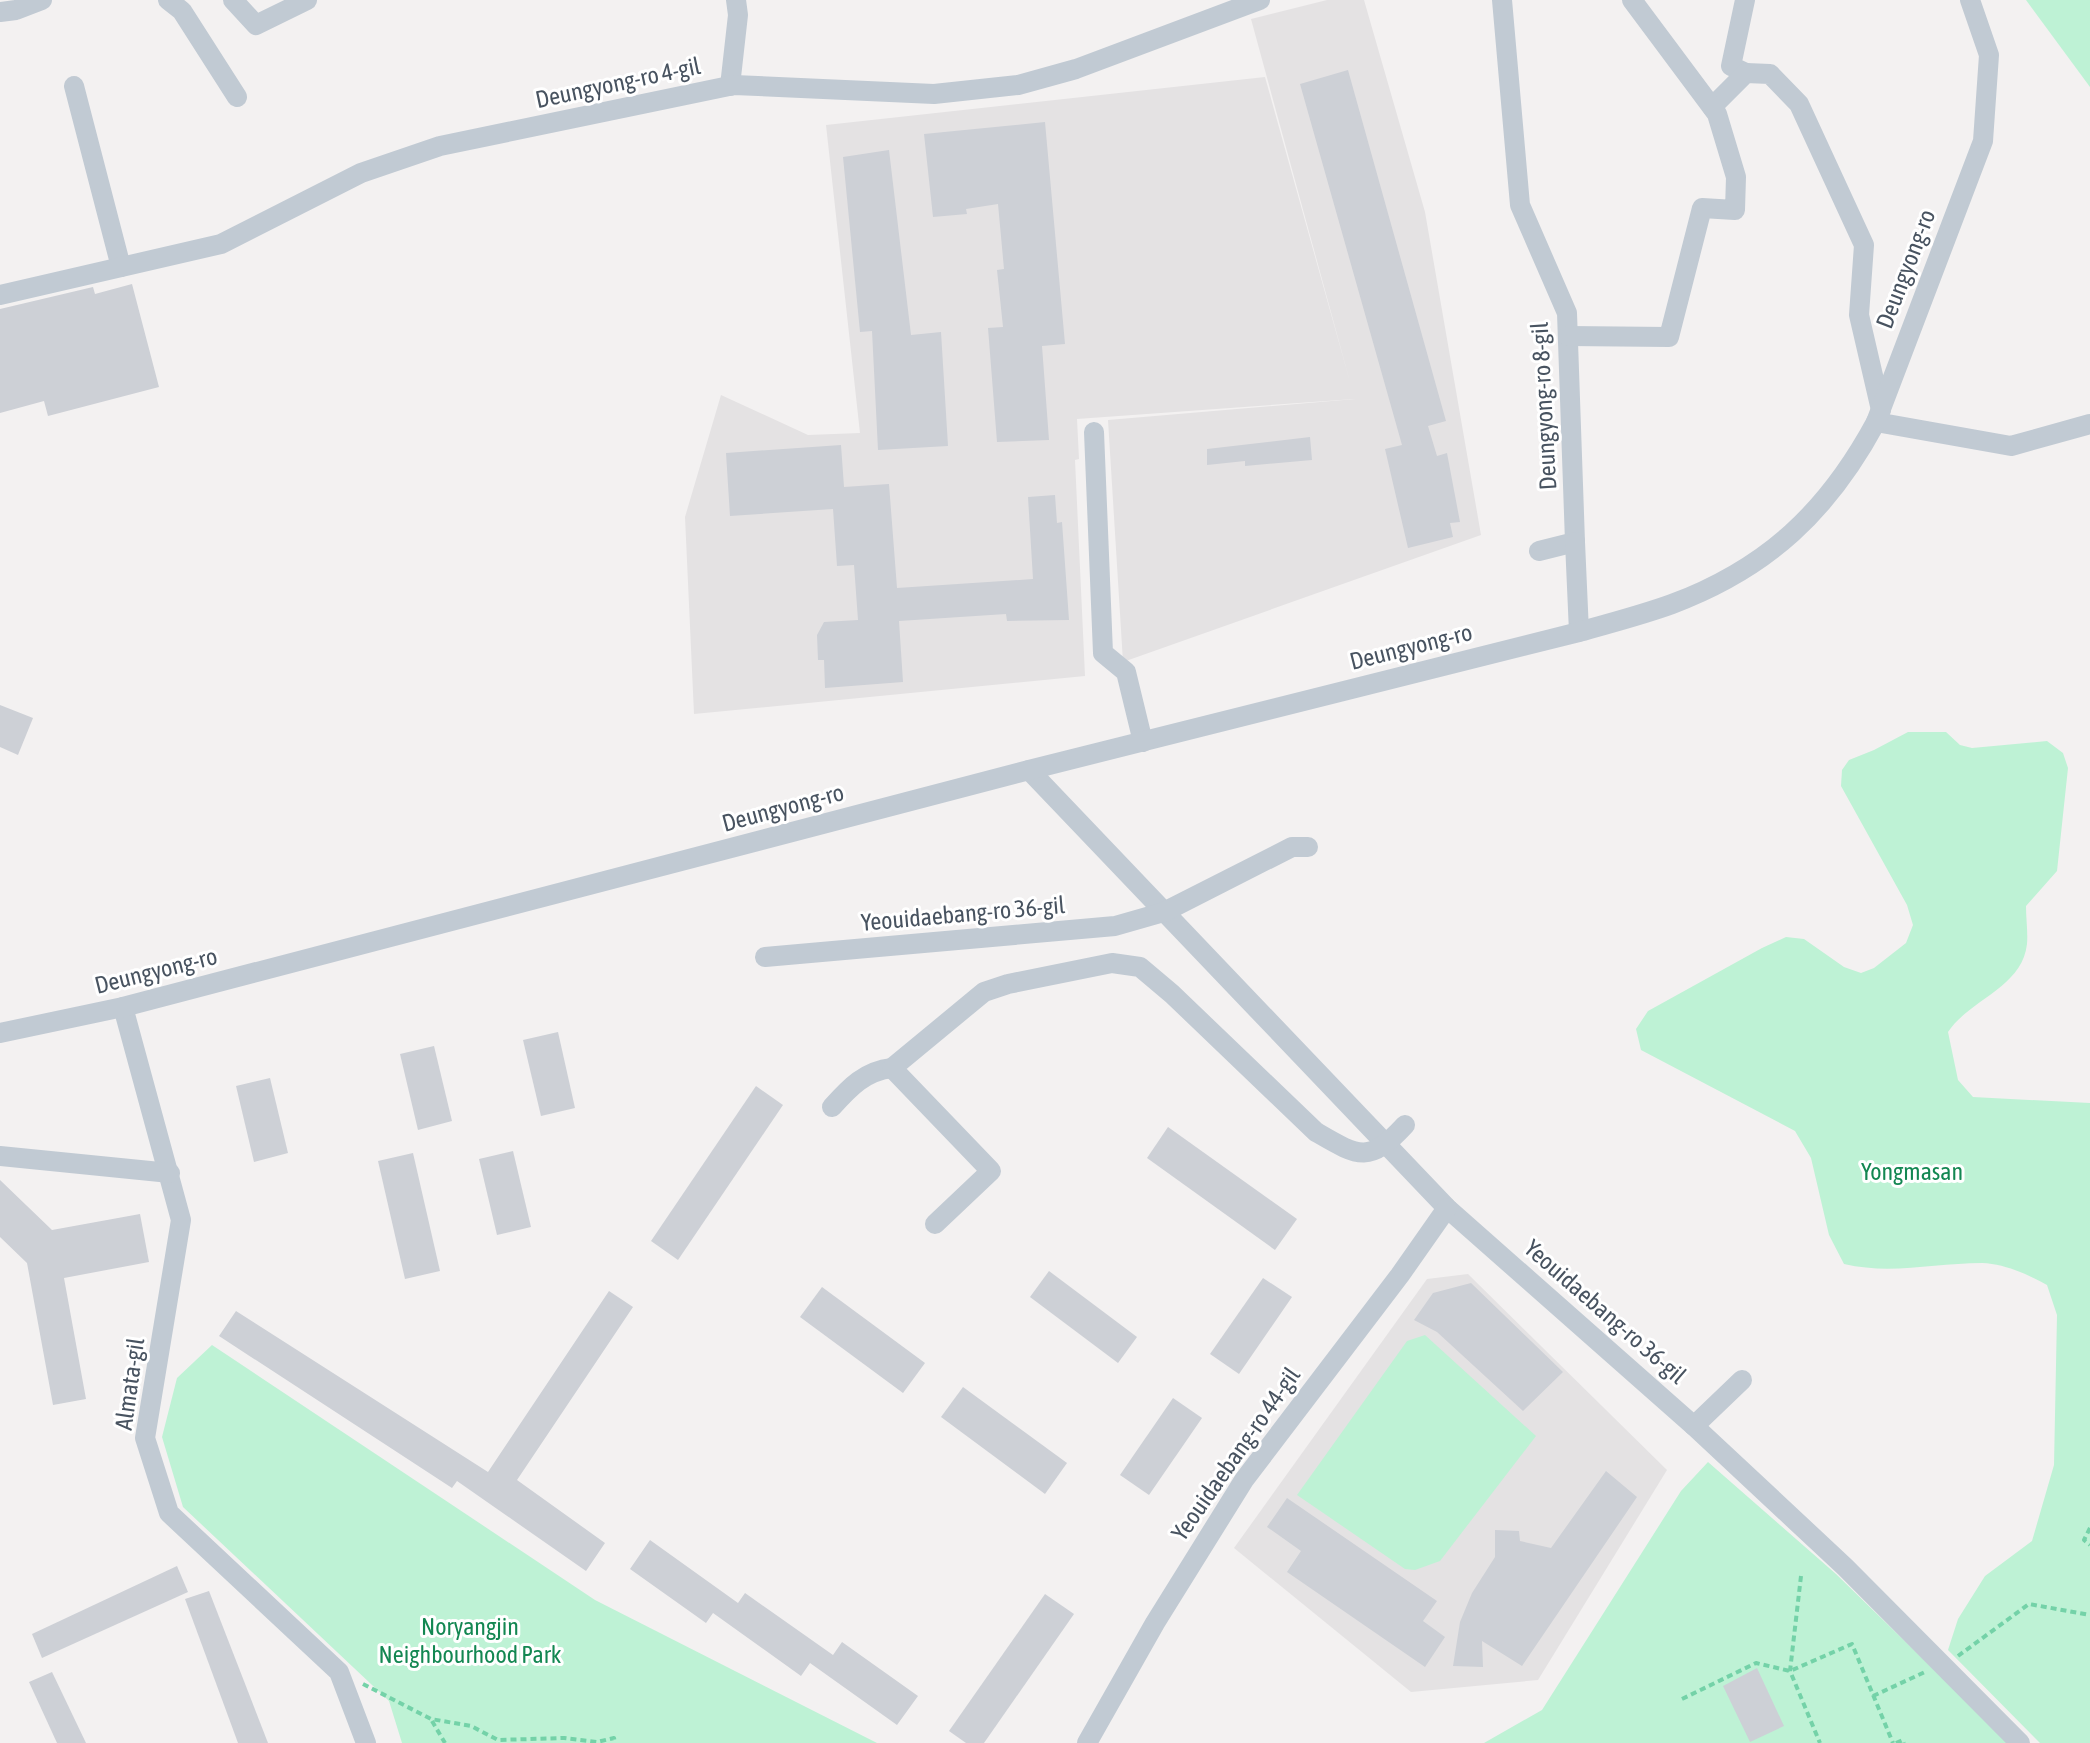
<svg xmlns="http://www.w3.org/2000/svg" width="2090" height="1743" font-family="'Asap Condensed',sans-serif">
<rect width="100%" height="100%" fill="#f3f1f1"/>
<g fill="#e4e2e3">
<polygon points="1327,0 1364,0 1425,212 1481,535 1123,662 1108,420 1355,399 1077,419 1079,459 1075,460 1085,676 694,714 685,517 721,395 808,435 860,433 826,125 1265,77 1350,382 1251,19"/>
<polygon points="1468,1274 1667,1470 1538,1680 1411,1692 1234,1548 1427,1279"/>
</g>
<g fill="#bef2d5">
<polygon points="2026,0 2090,0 2090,87"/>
<path d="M1908 732H1946L1960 745 1972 748 2047 741 2063 753 2068 768 2057 871 2026 906C2026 919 2028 932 2027 944 2022 988 1970 999 1948 1032L1958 1080 1973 1097 2090 1103V1743H2040L1948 1650 1958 1619 1985 1576 2032 1541 2054 1465 2057 1315 2047 1285C2027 1274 2005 1264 1982 1263 1935 1263 1891 1275 1844 1264L1829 1235 1811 1158 1795 1131 1641 1050 1636 1029 1648 1011 1762 948 1786 937 1804 939 1844 967 1861 973 1874 968 1906 943 1913 925 1907 905 1841 786 1842 770 1849 760 1874 750Z"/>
<polygon points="1425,1335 1536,1436 1440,1561 1415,1570 1405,1569 1297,1495 1407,1341"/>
<polygon points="212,1345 595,1600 877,1743 402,1743 389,1701 183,1507 162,1437 177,1378"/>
<polygon points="1708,1462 1836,1574 2009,1743 1484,1743 1542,1710 1681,1491"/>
</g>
<g fill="#cdd0d6">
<polygon points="1348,70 1446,421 1428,426 1437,456 1447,453 1460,522 1450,523 1453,537 1408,548 1385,449 1402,445 1300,84"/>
<polygon points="1045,122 1065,344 1042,346 1049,440 997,442 988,328 1003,327 997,270 1004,269 998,204 966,209 967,214 933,217 924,134"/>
<polygon points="889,150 911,335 941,332 948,446 878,450 872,331 860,332 843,157"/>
<polygon points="132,284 159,387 48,416 44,401 0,413 0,309 93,287 95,294"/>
<polygon points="1310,437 1312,460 1245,466 1245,461 1207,465 1207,449"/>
<polygon points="841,445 844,487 889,484 897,588 1033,579 1028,497 1055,495 1057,523 1062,522 1069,620 1007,621 1006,614 899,621 903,682 825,688 824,660 818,660 817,635 824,622 858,620 854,565 837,566 833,509 730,516 726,453"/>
<polygon points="0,705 33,718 18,755 0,747"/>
<polygon points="558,1032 575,1108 541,1116 523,1040"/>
<polygon points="434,1046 452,1121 418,1130 400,1054"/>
<polygon points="270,1078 288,1153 254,1162 236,1086"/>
<polygon points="756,1086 783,1105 678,1260 651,1241"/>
<polygon points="1168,1127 1297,1219 1275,1250 1147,1158"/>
<polygon points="513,1151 531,1227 497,1235 479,1159"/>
<polygon points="413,1153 440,1271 405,1279 378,1161"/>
<polygon points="0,1180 52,1230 140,1214 149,1262 64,1278 86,1399 53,1405 27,1263 0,1237"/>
<polygon points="1049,1271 1137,1337 1118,1363 1030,1297"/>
<polygon points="1263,1278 1292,1297 1239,1374 1210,1354"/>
<polygon points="1471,1283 1563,1372 1523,1411 1437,1332 1414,1320 1433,1293"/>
<polygon points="822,1287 925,1363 903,1393 800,1317"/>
<polygon points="609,1291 633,1307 517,1480 605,1543 586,1571 457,1481 452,1488 219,1336 236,1311 488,1472"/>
<polygon points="963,1387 1067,1463 1045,1494 941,1417"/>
<polygon points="1173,1398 1202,1418 1149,1495 1120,1475"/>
<polygon points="1606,1471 1637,1497 1522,1666 1482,1641 1483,1667 1453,1666 1460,1622 1472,1593 1495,1557 1495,1530 1519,1531 1520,1541 1551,1548"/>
<polygon points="1287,1498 1437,1601 1423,1621 1445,1637 1425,1667 1287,1572 1301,1551 1267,1527"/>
<polygon points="650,1540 738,1603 745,1593 833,1655 842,1642 918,1696 897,1725 810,1663 801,1676 713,1613 706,1623 630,1569"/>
<polygon points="177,1566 188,1592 42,1658 32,1634"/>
<polygon points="209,1591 268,1743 238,1743 185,1599"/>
<polygon points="1045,1594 1074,1614 984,1743 966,1743 949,1731"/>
<polygon points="1757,1668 1784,1726 1750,1742 1723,1686"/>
<polygon points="52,1672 86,1743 57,1743 29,1682"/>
</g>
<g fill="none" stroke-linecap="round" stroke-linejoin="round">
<g stroke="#74d2a8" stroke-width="4" stroke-dasharray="6 4" stroke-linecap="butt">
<polyline points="2090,1528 2084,1540 2090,1545"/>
<polyline points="1801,1576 1790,1671 1820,1743"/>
<polyline points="1958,1656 2029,1604 2090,1615"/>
<polyline points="363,1684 431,1719 471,1726 498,1740 564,1738 597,1742 614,1738 615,1743"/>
<polyline points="1873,1696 1925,1672"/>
<polyline points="1682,1699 1756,1663 1790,1671 1852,1644 1893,1743"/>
<polyline points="432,1721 445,1743"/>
<polyline points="1896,1743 1903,1740 1904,1743"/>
</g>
<g stroke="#c1cad3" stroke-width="20">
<polyline points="168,0 182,11 237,97"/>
<polyline points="233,0 256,25 307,0"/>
<polyline points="1502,0 1520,205 1567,313 1575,542 1539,551"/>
<polyline points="1745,0 1731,66 1746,73"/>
<polyline points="0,12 16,10 42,0"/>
<polyline points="74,86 121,267"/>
<polyline points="730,86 738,15 736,0"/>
<polyline points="1712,107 1746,73 1770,74 1799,104 1864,245 1859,315 1881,410"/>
<polyline points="0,295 221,244 361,173 440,146 734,85 934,94 1018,85 1076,69 1260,0"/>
<polyline points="1568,336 1669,337 1702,208 1735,210 1736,177 1717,114 1632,0"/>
<polyline points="1876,422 2011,446 2090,424"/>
<polyline points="1094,432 1103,653 1126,672 1143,742"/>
<polyline points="1575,542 1579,632"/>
<polyline points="1029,770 1447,1208 1694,1426 1845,1567 2020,1743"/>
<polyline points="765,957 1115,926 1164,912 1292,847 1308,847"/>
<polyline points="123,1007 181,1220 145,1438 169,1513 339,1672 366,1743"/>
<path d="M0 1033 123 1007 1029 770 1579 632C1610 623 1642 615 1672 604 1768 568 1828 511 1876 422L1983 141 1989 55 1970 0"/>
<path d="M832 1107C850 1087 865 1071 892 1068"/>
<polyline points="0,1156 170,1173"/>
<path d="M935 1224 991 1171 892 1068 984 992 1008 984 1112 963 1140 967 1172 994 1316 1132C1359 1157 1369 1164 1405 1125"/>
<polyline points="1694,1426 1742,1380"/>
<polyline points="1087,1743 1155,1623 1244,1480 1400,1275 1447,1208"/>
</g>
</g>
<g text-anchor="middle" stroke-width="6" stroke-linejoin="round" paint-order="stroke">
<g font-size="24" fill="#485360" stroke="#fff">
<text transform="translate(618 83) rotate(-12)" y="8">Deungyong-ro 4-gil</text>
<text transform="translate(1906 269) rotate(-69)" y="8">Deungyong-ro</text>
<text transform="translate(1544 406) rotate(-93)" y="8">Deungyong-ro 8-gil</text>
<text transform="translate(1411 647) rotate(-14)" y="8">Deungyong-ro</text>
<text transform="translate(783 808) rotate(-15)" y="8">Deungyong-ro</text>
<text transform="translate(963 914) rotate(-5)" y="8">Yeouidaebang-ro 36-gil</text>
<text transform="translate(156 971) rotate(-14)" y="8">Deungyong-ro</text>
<text transform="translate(1605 1312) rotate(41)" y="8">Yeouidaebang-ro 36-gil</text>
<text transform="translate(130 1384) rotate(-82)" y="8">Almata-gil</text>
<text transform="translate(1236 1454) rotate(-55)" y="8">Yeouidaebang-ro 44-gil</text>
</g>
<g font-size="24" fill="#138752" stroke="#fff">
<text x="1912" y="1180">Yongmasan</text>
<text x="470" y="1635">Noryangjin<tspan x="470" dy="28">Neighbourhood Park</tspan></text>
</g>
</g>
</svg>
